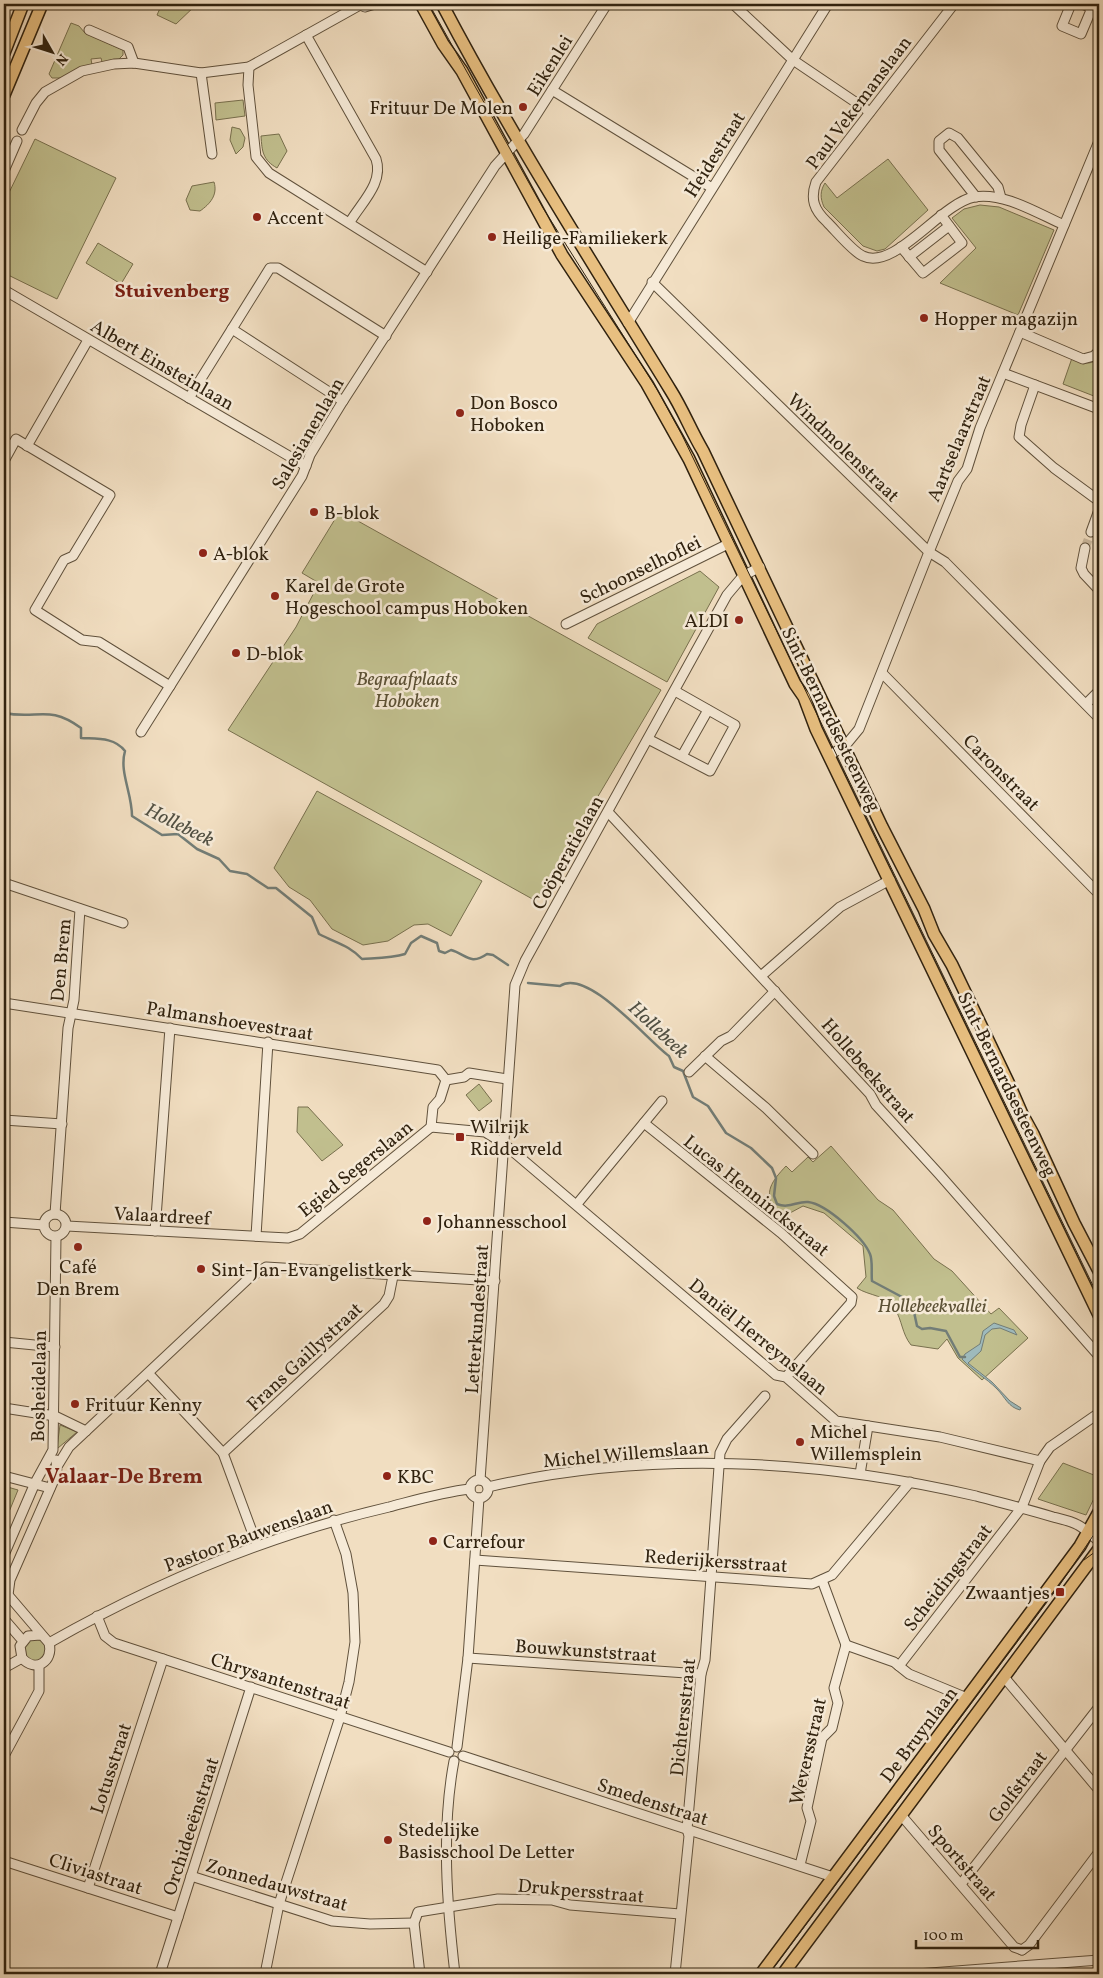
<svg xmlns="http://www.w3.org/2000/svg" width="1103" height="1978" font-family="Vollkorn,serif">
<rect width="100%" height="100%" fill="#f1dec1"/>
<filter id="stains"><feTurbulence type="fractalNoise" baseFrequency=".004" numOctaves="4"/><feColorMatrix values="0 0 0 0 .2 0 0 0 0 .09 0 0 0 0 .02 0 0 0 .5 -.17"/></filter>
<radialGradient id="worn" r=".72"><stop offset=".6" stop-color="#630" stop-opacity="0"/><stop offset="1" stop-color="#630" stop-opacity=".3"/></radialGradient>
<g fill="#c1bf8e" stroke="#78704e">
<polygon points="162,4 197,4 176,24 157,15"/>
<polygon points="71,23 79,26 85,33 123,50 123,55 118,60 102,62 101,58 91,59 92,65 60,78 52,78 49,74"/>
<polygon points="243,100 245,116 216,120 215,103"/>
<polygon points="232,127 240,129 245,138 243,147 236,154 230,140"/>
<path d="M279 134 287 151 277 168C263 160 262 152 261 136Z"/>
<polygon points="35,139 116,178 57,299 4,273 4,203"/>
<path d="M888 159 928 210 885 249 877 251 863 246 824 207C820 198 820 191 825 183L837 198Z"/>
<path d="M214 182C218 195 210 204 200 211L190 210 186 200 192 186Z"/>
<polygon points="980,205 999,207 1054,230 1018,315 940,283 976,248 952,218 964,209"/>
<polygon points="98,243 133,264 121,284 86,263"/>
<path d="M1099 357V398L1063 384 1072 358C1083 362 1091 367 1099 357Z"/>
<polygon points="340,511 661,690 536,901 228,730 296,627 319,583 302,573"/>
<polygon points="700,571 719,587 667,682 588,638 597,624"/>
<polygon points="317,791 482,881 451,936 428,924 414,925 388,941 363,945 332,929 310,900 289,887 274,868"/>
<polygon points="479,1084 492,1101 479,1111 466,1095"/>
<polygon points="298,1107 308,1107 343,1145 322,1161 297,1132"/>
<path d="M831 1146 878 1200 893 1210 934 1259 952 1271 991 1314 999 1308 1028 1338 982 1380 958 1358 947 1339 938 1349 911 1345C902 1334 902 1320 895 1309 887 1295 869 1296 857 1288L866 1277 863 1246 824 1213 803 1206 790 1213 775 1211C763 1192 772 1181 786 1166L792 1172 808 1157 813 1162Z"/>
<polygon points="60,1425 77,1432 58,1448 57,1448"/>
<polygon points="1063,1463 1099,1477 1099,1488 1086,1515 1038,1499"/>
<polygon points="4,1486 18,1490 4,1524"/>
<circle cx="35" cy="1650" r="11"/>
</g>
<path fill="#9ebabc" stroke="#727d77" d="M994 1323 1014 1330 1017 1335 1000 1328 992 1329 985 1335 981 1351 968 1363 992 1382 1010 1401 1021 1408 1020 1410C1008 1407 1005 1397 997 1389 986 1378 973 1371 962 1359L965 1354 980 1344 983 1331Z"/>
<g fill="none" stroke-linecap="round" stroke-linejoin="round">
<g stroke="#727d77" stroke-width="2.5">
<path d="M4 713C38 720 48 704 81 728V738C97 739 114 737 125 751 119 772 132 793 132 816L162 835 178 834 197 849 219 859 230 871 247 874 268 888H276L312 917 319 934C336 943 349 945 362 959 377 958 392 958 405 954L411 943 421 936 437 943 439 951 445 953 451 950C466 954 470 966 487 954L493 955 508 965"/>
<path d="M528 983 560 986C587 967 647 1040 669 1056L674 1067 683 1071 693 1097 708 1106 726 1133 751 1148 772 1168 776 1178 774 1196 777 1204C789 1209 797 1201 808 1202 826 1204 863 1237 870 1254 873 1261 871 1273 872 1281L902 1297 914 1312 917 1326 922 1329 930 1328 946 1331 960 1357H965"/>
</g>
<polyline stroke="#cab89d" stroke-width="9" stroke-dasharray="9 4.5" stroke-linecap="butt" points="1085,548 1091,532"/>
<defs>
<g id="minor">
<polyline points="733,4 793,60 870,112"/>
<path d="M954 4 816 182C810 199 814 210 827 222 836 231 853 252 863 256 895 271 940 204 974 197 1004 192 1037 213 1064 225"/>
<polyline points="1071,4 1062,26 1081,34 1092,8"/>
<polyline points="1082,4 1099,11"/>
<polyline points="89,30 128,47 134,63"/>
<path d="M306 35 376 159C384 183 361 203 350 222"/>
<polyline points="249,67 248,85 256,157 269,173 427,272"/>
<polyline points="201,73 212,154"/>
<polyline points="552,90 712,188"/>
<polyline points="22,130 36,103 45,92 82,71 114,64 134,63 201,73 249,67 351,10 360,5 365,7 375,4"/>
<polyline points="4,171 17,141"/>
<polyline points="976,197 939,150 939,141 949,133 958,138 998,187 1001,198"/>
<polyline points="901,247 923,273 962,243 941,215"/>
<polyline points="909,257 949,226"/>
<polyline points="652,282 929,552 945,562 1099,718"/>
<polyline points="4,290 306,466"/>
<polyline points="628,323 828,4"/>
<polyline points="232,329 343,401"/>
<polyline points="1020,332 1083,359 1094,356 1099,351"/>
<polyline points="1003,373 1099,409"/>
<polyline points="1035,385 1021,425 1019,437 1054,468 1099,501"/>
<polyline points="189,398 270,268 278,268 386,336"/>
<polyline points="27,446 88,340"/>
<polyline points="4,461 16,439 110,495 73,556 64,560 35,610 82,640 99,642 170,686"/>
<polyline points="1091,532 1099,510"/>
<polyline points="1085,548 1081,568 1084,574 1099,590"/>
<polyline points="566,624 728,544"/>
<polyline points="882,673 1099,894"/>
<polyline points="1086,704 1099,691"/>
<polyline points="141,732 302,476 310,455 343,401 495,166 524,134 607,4"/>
<polyline points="648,739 710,771 735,725 675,691"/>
<polyline points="830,755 845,746 859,729 929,552 958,481 967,469 980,428 1099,141"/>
<polyline points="682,756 708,710"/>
<polyline points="608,812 870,1094 876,1105 939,1174 1099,1356"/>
<polyline points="4,883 123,923"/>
<polyline points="761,976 840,907 890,880"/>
<polyline points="4,1003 438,1070 446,1080"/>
<polyline points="705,1056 766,1108 813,1154"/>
<polyline points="689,1072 721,1041 731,1036 775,991"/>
<polyline points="446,1080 464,1077 469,1073 507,1079"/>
<polyline points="4,1120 62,1124"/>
<polyline points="644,1123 781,1233 852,1297 851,1303 786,1377"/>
<polyline points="431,1127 485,1132 503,1143 776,1375 786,1377 836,1421 940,1437 1040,1461"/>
<polyline points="431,1127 433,1107 440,1099 446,1080"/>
<polyline points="577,1204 662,1101"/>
<circle cx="55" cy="1225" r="11"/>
<polyline points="55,1214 68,1028 74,1000 80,909"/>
<polyline points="4,1222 44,1225"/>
<polyline points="67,1226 288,1238 300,1234 431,1127"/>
<polyline points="155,1231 170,1028"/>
<polyline points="256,1236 268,1042"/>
<polyline points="4,1342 55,1347"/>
<polyline points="149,1374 223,1453 257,1545"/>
<polyline points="4,1408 55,1416 86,1431"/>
<polyline points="223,1453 384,1304 389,1296 393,1276"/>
<polyline points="58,1465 69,1447 248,1279 266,1267 495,1281"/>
<polyline points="860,1474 868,1426"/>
<polyline points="4,1476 50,1488"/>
<polyline points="480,1480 515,985 525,961 727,595 743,576 760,567"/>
<circle cx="479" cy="1489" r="9"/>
<path d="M488 1487C648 1450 817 1459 976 1496 1002 1503 1027 1509 1053 1517 1061 1519 1071 1521 1078 1525 1086 1529 1092 1536 1099 1541"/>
<polyline points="4,1555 35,1483 53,1450 56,1237"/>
<polyline points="475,1560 812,1584 832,1575 910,1482"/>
<polyline points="822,1580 846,1645"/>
<polyline points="8,1595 10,1580 57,1473 56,1460"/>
<path d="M8 1595 49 1643C54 1662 35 1673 22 1658L20 1646 28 1636 40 1635"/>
<polyline points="97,1616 105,1636 114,1643 449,1752"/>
<polyline points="4,1619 23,1641"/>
<path d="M49 1643C156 1582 268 1535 389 1507 416 1500 443 1492 470 1489"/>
<polyline points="846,1645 894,1662 909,1674 967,1698"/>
<polyline points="468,1658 701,1674"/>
<polyline points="899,1666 1022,1507 1040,1461 1050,1447 1099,1413"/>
<polyline points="4,1668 22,1658"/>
<polyline points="1004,1677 1099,1790"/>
<polyline points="457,1747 468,1658 479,1498"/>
<polyline points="4,1756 39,1691 39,1666"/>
<polyline points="463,1756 833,1877"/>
<path d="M454 1761C441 1830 447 1905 455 1974"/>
<polyline points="901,1815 1014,1947 1022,1950"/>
<polyline points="4,1861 178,1917"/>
<polyline points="800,1865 811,1821 807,1808 822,1738 832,1728 838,1703 834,1688 846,1645"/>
<polyline points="191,1876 332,1921 370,1924 414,1923"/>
<polyline points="961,1884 1099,1707"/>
<polyline points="88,1888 163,1659"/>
<polyline points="1022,1950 1029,1945 1099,1852"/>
<polyline points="160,1974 251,1687"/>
<polyline points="265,1974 279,1904 340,1717 349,1682 355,1642 353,1593 346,1554 334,1520"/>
<polyline points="420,1974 414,1923 418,1912 498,1899 552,1900 570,1905 680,1914"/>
<polyline points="675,1974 689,1836 687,1829 701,1674 705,1660 720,1453 727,1439 765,1396"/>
<polyline points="917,1974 1099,1960"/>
</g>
<g id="major">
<polyline points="421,4 443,44 462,71 562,255 647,384 689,459 795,684 804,697 816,729 1099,1315"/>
<path d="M442 4C512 137 592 262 671 391 683 410 691 431 703 451L882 827 924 909 934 934 952 965 1008 1082 1022 1114 1033 1134 1074 1223 1099 1271"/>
<polyline points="4,53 23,4"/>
<polyline points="4,95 42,4"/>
<polyline points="761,1974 1080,1546 1099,1512"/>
<polyline points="783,1974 1099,1549"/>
</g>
</defs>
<use href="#minor" stroke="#60513c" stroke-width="11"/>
<use href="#major" stroke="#30220f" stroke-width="14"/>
<use href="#minor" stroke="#f6ead7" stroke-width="9"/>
<use href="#major" stroke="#e8bf80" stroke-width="11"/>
<g stroke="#30220f" stroke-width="1">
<polyline points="429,4 543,208 658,391 682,435 1099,1298"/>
<polyline points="1084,1560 1099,1549"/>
<polyline points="769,1974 1059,1586 1099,1527"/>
</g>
</g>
<g fill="#8f2418" stroke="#f6ead7" stroke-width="2">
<circle cx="523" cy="107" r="5"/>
<circle cx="257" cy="217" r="5"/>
<circle cx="492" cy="237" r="5"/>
<circle cx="924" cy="318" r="5"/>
<circle cx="460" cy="413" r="5"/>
<circle cx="314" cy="512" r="5"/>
<circle cx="203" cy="553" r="5"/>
<circle cx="275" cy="596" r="5"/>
<circle cx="739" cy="620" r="5"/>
<circle cx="236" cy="653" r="5"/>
<rect x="455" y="1132" width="10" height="10" rx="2.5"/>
<circle cx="427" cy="1221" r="5"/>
<circle cx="78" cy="1247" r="5"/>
<circle cx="201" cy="1269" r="5"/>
<circle cx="75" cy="1404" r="5"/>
<circle cx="800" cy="1442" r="5"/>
<circle cx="387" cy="1476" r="5"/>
<circle cx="433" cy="1541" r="5"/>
<rect x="1055" y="1587" width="10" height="10" rx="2.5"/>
<circle cx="388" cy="1840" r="5"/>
</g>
<g text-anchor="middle" stroke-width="5" stroke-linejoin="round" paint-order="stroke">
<g font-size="19" fill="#30220f" stroke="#f6ead7">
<text transform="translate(549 65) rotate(-58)" y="7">Eikenlei</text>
<text transform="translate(858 102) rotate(-53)" y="7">Paul Vekemanslaan</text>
<text transform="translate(714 154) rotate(-58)" y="7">Heidestraat</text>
<text transform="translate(163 364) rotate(30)" y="7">Albert Einsteinlaan</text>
<text transform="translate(307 433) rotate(-60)" y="7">Salesianenlaan</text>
<text transform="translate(958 438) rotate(-67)" y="7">Aartselaarstraat</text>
<text transform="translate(844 447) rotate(44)" y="7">Windmolenstraat</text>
<text transform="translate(640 569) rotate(-26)" y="7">Schoonselhoflei</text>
<text transform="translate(832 719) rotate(64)" y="7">Sint-Bernardsesteenweg</text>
<text transform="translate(1002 772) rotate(45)" y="7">Caronstraat</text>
<text transform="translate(567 852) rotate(-61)" y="7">Coöperatielaan</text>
<text transform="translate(60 960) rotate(-85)" y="7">Den Brem</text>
<text transform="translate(230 1020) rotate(9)" y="7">Palmanshoevestraat</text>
<text transform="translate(869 1070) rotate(49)" y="7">Hollebeekstraat</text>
<text transform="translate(1008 1084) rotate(64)" y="7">Sint-Bernardsesteenweg</text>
<text transform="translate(355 1168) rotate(-39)" y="7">Egied Segerslaan</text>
<text transform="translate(757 1195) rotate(39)" y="7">Lucas Henninckstraat</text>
<text transform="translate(162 1215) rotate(3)" y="7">Valaardreef</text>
<text transform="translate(476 1319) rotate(-86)" y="7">Letterkundestraat</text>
<text transform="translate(759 1336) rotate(39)" y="7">Daniël Herreynslaan</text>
<text transform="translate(304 1356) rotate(-43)" y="7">Frans Gaillystraat</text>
<text transform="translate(38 1386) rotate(-89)" y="7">Bosheidelaan</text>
<text transform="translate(626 1453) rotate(-5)" y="7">Michel Willemslaan</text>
<text transform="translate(248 1535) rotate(-20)" y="7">Pastoor Bauwenslaan</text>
<text transform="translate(716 1560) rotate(4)" y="7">Rederijkersstraat</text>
<text transform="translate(947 1577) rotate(-52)" y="7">Scheidingstraat</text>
<text transform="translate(586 1650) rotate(4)" y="7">Bouwkunststraat</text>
<text transform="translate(281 1680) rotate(18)" y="7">Chrysantenstraat</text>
<text transform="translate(682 1717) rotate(-84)" y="7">Dichtersstraat</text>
<text transform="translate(918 1734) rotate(-53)" y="7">De Bruynlaan</text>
<text transform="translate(807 1751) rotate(-77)" y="7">Weversstraat</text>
<text transform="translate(110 1768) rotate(-72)" y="7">Lotusstraat</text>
<text transform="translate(1017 1786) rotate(-53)" y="7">Golfstraat</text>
<text transform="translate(653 1801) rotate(18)" y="7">Smedenstraat</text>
<text transform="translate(190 1826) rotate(-72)" y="7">Orchideeënstraat</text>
<text transform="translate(963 1862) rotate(49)" y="7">Sportstraat</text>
<text transform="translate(96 1873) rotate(18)" y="7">Cliviastraat</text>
<text transform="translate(277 1884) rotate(16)" y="7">Zonnedauwstraat</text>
<text transform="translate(581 1890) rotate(5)" y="7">Drukpersstraat</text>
</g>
<g font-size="19" fill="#30220f" stroke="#f6ead7" text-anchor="start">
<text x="513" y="114" text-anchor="end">Frituur De Molen</text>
<text x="267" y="224">Accent</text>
<text x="502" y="244">Heilige-Familiekerk</text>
<text x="934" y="325">Hopper magazijn</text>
<text x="470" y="409">Don Bosco<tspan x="470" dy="22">Hoboken</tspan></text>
<text x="324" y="519">B-blok</text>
<text x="213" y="560">A-blok</text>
<text x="285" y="592">Karel de Grote<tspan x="285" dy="22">Hogeschool campus Hoboken</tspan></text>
<text x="729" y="627" text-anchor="end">ALDI</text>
<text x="246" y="660">D-blok</text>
<text x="470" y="1133">Wilrijk<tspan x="470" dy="22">Ridderveld</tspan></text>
<text x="437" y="1228">Johannesschool</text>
<text x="78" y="1273" text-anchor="middle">Café<tspan x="78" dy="22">Den Brem</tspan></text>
<text x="211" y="1276">Sint-Jan-Evangelistkerk</text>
<text x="85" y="1411">Frituur Kenny</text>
<text x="810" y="1438">Michel<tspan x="810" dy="22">Willemsplein</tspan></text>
<text x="397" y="1483">KBC</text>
<text x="443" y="1548">Carrefour</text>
<text x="1050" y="1599" text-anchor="end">Zwaantjes</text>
<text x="398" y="1836">Stedelijke<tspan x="398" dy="22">Basisschool De Letter</tspan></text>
</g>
<g font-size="19" font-style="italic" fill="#5c5135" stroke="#f6ead7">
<text x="407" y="685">Begraafplaats<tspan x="407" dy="22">Hoboken</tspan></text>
<text x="932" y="1312">Hollebeekvallei</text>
</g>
<g font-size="20" font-weight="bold" fill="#7a1f14" stroke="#f6ead7">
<text x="172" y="297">Stuivenberg</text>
</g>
<g font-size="20" font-style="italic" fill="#515043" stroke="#f6ead7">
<text transform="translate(180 824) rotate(26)" y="7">Hollebeek</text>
<text transform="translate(659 1029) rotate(43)" y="7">Hollebeek</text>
</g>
<g font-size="21" font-weight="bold" fill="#7a1f14" stroke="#f6ead7">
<text x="124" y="1483">Valaar-De Brem</text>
</g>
</g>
<rect width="1103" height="1978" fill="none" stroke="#f1dec1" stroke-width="20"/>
<rect x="5" y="5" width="1093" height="1968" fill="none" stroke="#30220f" stroke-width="2.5"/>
<rect x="10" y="10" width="1083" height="1958" fill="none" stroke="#30220f"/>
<g transform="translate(52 52) rotate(129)" stroke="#f6ead7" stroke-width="4" paint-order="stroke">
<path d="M0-4L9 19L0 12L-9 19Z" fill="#30220f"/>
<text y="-8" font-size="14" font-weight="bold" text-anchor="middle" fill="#30220f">N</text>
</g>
<path d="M916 1940v8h122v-8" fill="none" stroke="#30220f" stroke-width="2.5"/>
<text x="923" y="1940" font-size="15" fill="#30220f" stroke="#f6ead7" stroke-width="4" paint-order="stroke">100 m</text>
<rect width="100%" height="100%" filter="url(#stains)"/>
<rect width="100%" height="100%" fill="url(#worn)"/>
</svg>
